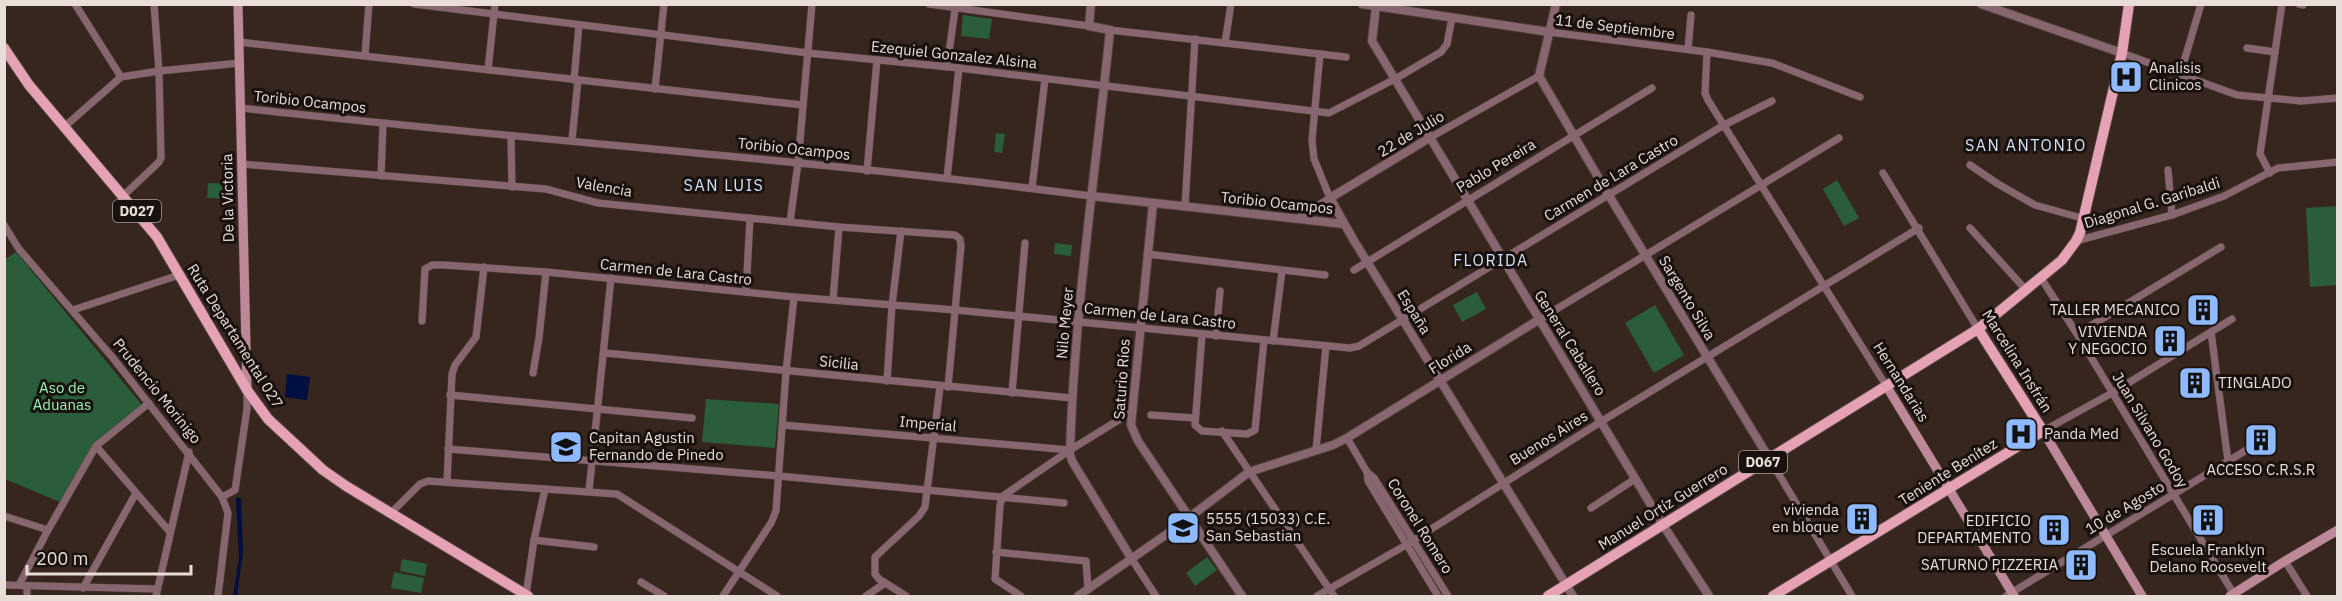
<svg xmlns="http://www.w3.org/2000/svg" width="2342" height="601" font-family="'IBM Plex Sans',sans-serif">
<rect width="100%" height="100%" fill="#36261e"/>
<g fill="#2a5d39">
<polygon points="963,15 992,19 989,39 961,36"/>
<polygon points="996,133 1005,134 1002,153 994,152"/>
<polygon points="1837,180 1859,218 1844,226 1823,189"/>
<polygon points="208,183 235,184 234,199 207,198"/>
<polygon points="2337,206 2337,285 2310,287 2306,208"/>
<polygon points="1055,243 1072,245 1071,256 1054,254"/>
<polygon points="16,252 142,405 93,447 62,503 5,479 4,260"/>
<polygon points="1477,292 1486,309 1462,322 1453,305"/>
<polygon points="1655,305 1684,355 1654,373 1625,323"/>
<polygon points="706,399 779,404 775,448 702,442"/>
<polygon points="1207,557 1217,570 1195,586 1186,573"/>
<polygon points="402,559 427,564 425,576 400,571"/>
<polygon points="394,572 424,578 421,593 391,588"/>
</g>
<g fill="#000f41">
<polygon points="287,374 310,377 307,400 285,397"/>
<polygon points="236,498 241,498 243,552 237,596 233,596 239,558"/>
</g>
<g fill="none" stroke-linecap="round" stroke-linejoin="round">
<defs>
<g id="minor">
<polyline points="75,4 121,77"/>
<polyline points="414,4 808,53 959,68 1329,113 1395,79 1441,52 1447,44 1452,18"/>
<polyline points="929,4 1089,26"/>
<polyline points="2299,4 2303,5"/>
<polyline points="1110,30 1346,57"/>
<polyline points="1549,32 1707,52 1772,63 1860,97"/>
<polyline points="239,42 803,105"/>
<polyline points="1225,43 1231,4"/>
<polyline points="2247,48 2275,52"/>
<polyline points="1688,49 1691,15"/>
<polyline points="1707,52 1705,93 1708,100 1887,387"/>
<polyline points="2122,53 2237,95 2301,101 2338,98"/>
<polyline points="365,55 369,4"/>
<polyline points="947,67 955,9"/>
<polyline points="488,70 495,4"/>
<polyline points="2180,75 2201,4"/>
<polyline points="574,80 579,25"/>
<polyline points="655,89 664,4"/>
<path d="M241 108C524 140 808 159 1091 196"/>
<polyline points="63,128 121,77 159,71 240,63"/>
<polyline points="511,136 512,187"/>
<polyline points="1431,137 1539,76"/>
<polyline points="572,140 578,80"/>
<polyline points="242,164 546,189 598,203 839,227 955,235 960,239 961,246 948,387"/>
<polyline points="1970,165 1998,184 2035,205 2078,217"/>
<polyline points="2168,170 2172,215"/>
<polyline points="867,171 877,60"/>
<polyline points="1883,173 1978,329"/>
<polyline points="2270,173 2260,154 2282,4"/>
<polyline points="381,176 383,124"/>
<polyline points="947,178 959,68"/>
<polyline points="1032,188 1045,79"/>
<polyline points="124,195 159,162 161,158 159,71 154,4"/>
<polyline points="1185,206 1195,39"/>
<polyline points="1298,218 1330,198 1314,159 1312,140 1320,54"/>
<polyline points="790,222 798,163 812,4"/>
<polyline points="4,225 19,249 113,358 222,497 228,513 218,596"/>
<polyline points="1970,228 2026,290"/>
<polyline points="2076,241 2172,215 2224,196 2278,168 2338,162"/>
<polyline points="1147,254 1325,275"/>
<polyline points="1354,270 1652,88"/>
<polyline points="2041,278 2077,334 2235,596"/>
<polyline points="746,292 750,218"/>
<polyline points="833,300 839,227"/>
<polyline points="73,310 179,275"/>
<polyline points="1540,319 1839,138"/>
<polyline points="422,321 425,269 432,265 444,265 546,272 794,297 955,310 1350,348 1359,346 1724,125 1772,101"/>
<polyline points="2211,332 2228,461"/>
<polyline points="2077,334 2221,247"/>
<polyline points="1202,335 1195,425 1202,431 1247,434 1255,430 1264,340"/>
<polyline points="1216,336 1220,291"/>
<polyline points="1273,341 1282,271"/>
<polyline points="605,353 1072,398"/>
<polyline points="533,373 539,338 546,272"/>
<polyline points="887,381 892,305 901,231"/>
<polyline points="1012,393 1025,243"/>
<polyline points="450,395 692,418"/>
<polyline points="1151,415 1195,418"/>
<polyline points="783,425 1070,450"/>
<polyline points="1222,431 1334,596"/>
<polyline points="2043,431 2112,393 2232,319"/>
<polyline points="1347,438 1367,472 1368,481 1438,596"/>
<polyline points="96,446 169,531"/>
<polyline points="448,449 779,476 1064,503"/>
<polyline points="1316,450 1326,346"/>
<polyline points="1769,458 1852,596"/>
<polyline points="1367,472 1374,478 1448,596"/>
<polyline points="447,482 452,374 455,365 476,337 484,267"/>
<polyline points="589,491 611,278"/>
<polyline points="222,497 235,490 247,409 247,391"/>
<polyline points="1591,508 1635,479"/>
<polyline points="390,514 420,484 428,481 617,494 777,596"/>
<polyline points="4,516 48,530"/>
<polyline points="534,540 594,547"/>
<polyline points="996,552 1086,561 1088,589"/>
<polyline points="1131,558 1156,596"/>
<polyline points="2285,561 2307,596"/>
<polyline points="641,582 664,596"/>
<polyline points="4,585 157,589"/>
<polyline points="19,585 48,530 96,446 149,403"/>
<polyline points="83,588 136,493"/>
<polyline points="526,595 534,540 545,489"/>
<polyline points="27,596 27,586"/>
<polyline points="156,596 189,452"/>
<polyline points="723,596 771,523 776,511 786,372 794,297"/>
<polyline points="866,596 885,583"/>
<polyline points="906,596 879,579 875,574 875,557 919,516 925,507 940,387"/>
<polyline points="1021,596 995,579 1000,505 1003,496 1070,450 1130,413"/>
<polyline points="1317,596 1406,545 1602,421 1919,228"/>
<polyline points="2006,596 2258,443"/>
</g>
<g id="tertiary">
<path d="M1091 4 1089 26 1110 30C1096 171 1074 312 1070 454L1072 461 1131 558"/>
<polyline points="1362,4 1549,32"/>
<polyline points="1556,4 1539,76 1608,194 1769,458"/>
<polyline points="1981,4 2122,53"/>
<polyline points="1376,6 1372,41 1663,525 1709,596"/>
<polyline points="1431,137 1330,198 1353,239 1573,596"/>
<polyline points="1091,196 1344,224"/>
<polyline points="1153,203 1131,425 1138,441 1242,596"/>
<polyline points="1078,596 1174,529 1249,472 1333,445 1347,438 1540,319"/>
</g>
<g id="secondary">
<polyline points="238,4 247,390"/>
<polyline points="1887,387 2014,596"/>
<polyline points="2043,431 2142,596"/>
<polyline points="2230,596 2285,561 2338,530"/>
</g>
<g id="primary">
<polyline points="4,48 29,85 157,237 247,390 268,419 323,470 346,486 528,596"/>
<polyline points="1548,596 1978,329 2062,260 2076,241 2080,233 2122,53 2129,4"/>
<polyline points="1773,596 2043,431 1978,329"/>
</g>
</defs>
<use href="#minor" stroke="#52433c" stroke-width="8"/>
<use href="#tertiary" stroke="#52433c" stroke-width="10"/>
<use href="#secondary" stroke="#52433c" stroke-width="10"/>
<use href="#primary" stroke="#52433c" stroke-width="12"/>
<use href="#minor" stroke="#886670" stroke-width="7"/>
<use href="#tertiary" stroke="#886670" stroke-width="8"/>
<use href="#secondary" stroke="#bd8897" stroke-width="9"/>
<use href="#primary" stroke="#e6a2b5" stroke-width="10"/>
</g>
<defs>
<symbol id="hospital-square" viewBox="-11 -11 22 22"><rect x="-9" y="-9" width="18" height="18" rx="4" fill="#8eb9fd" stroke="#18110d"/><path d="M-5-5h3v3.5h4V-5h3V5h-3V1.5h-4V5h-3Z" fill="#111"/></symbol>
<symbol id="building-square" viewBox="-11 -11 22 22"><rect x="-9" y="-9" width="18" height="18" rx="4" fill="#8eb9fd" stroke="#18110d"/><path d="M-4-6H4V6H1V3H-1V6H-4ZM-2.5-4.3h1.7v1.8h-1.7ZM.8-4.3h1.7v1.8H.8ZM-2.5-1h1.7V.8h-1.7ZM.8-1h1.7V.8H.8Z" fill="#111"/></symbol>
<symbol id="school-square" viewBox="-11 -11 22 22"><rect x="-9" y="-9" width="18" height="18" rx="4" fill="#8eb9fd" stroke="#18110d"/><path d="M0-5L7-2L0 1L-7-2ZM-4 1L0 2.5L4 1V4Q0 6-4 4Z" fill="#111"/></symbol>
</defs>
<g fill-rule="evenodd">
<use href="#hospital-square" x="2107" y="58" width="38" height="38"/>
<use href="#building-square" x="2184" y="291" width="38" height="38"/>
<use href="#building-square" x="2151" y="322" width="38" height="38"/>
<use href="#building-square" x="2176" y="364" width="38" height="38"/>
<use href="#hospital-square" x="2002" y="415" width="38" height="38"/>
<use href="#building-square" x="2242" y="421" width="38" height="38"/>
<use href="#school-square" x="547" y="428" width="38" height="38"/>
<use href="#building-square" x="1843" y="500" width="38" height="38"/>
<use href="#building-square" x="2189" y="501" width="38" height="38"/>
<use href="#school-square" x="1164" y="509" width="38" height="38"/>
<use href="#building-square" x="2035" y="511" width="38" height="38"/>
<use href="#building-square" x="2062" y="546" width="38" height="38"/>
</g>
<g text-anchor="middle" stroke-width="6" stroke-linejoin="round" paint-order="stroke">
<g fill="#18110d" stroke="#aaa09a" stroke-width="1.5">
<rect x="113" y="200" width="48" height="22" rx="4.5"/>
<rect x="1739" y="451" width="48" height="22" rx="4.5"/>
</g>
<g font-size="14" font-weight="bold" fill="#e8ddd7">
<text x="137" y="216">D027</text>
<text x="1763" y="467">D067</text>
</g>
<g font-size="15" fill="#e8ddd7" stroke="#18110d">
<text transform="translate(1615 27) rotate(7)" y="5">11 de Septiembre</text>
<text transform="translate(954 55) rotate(6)" y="5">Ezequiel Gonzalez Alsina</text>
<text transform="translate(310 102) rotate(6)" y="5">Toribio Ocampos</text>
<text transform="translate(1411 134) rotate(-31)" y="5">22 de Julio</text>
<text transform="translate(794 149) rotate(6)" y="5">Toribio Ocampos</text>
<text transform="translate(1496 166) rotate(-31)" y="5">Pablo Pereira</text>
<text transform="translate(1611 178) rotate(-31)" y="5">Carmen de Lara Castro</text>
<text transform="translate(604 187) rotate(10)" y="5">Valencia</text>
<text transform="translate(228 198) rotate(-91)" y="5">De la Victoria</text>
<text transform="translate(1277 203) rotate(6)" y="5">Toribio Ocampos</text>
<text transform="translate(2152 203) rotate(-17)" y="5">Diagonal G. Garibaldi</text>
<text transform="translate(676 272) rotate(6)" y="5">Carmen de Lara Castro</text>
<text transform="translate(1687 298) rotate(59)" y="5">Sargento Silva</text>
<text transform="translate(1414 312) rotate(58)" y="5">España</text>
<text transform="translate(1160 316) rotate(6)" y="5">Carmen de Lara Castro</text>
<text transform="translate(1065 323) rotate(-85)" y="5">Nilo Meyer</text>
<text transform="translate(235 336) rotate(58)" y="5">Ruta Departamental 027</text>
<text transform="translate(1570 343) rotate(58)" y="5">General Caballero</text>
<text transform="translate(1450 358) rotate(-32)" y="5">Florida</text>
<text transform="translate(2017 361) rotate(58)" y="5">Marcelina Insfrán</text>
<text transform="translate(839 363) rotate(6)" y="5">Sicilia</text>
<text transform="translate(1122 379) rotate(-86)" y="5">Saturio Ríos</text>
<text transform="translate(1901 382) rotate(58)" y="5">Hernandarias</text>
<text transform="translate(157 391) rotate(51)" y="5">Prudencio Morinigo</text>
<text transform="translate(928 424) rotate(5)" y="5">Imperial</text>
<text transform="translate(2150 430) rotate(59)" y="5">Juan Silvano Godoy</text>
<text transform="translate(1549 438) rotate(-32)" y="5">Buenos Aires</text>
<text transform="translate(1948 472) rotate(-32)" y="5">Teniente Benítez</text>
<text transform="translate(1663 507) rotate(-32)" y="5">Manuel Ortíz Guerrero</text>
<text transform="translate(2125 508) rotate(-31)" y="5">10 de Agosto</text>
<text transform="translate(1420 526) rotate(58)" y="5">Coronel Romero</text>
</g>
<g font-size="15" fill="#e8ddd7" stroke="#18110d" text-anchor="start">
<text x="2149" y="73">Analisis<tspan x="2149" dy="17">Clinicos</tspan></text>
<text x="2180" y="315" text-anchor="end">TALLER MECANICO</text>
<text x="2147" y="337" text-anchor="end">VIVIENDA<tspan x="2147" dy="17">Y NEGOCIO</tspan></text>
<text x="2218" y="388">TINGLADO</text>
<text x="2044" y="439">Panda Med</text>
<text x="589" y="443">Capitan Agustin<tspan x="589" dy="17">Fernando de Pinedo</tspan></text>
<text x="2261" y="475" text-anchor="middle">ACCESO C.R.S.R</text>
<text x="1839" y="515" text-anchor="end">vivienda<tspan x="1839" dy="17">en bloque</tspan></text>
<text x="1206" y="524">5555 (15033) C.E.<tspan x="1206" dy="17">San Sebastian</tspan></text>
<text x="2031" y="526" text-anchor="end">EDIFICIO<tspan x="2031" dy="17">DEPARTAMENTO</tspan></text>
<text x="2208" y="555" text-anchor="middle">Escuela Franklyn<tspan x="2208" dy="17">Delano Roosevelt</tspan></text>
<text x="2058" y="570" text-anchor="end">SATURNO PIZZERIA</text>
</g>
<g font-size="15" fill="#98f4af" stroke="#18110d">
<text x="62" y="393">Aso de<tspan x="62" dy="17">Aduanas</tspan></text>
</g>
<g font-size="16" letter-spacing="1.5" fill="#d0e0fa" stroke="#18110d">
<text x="2026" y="151">SAN ANTONIO</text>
<text x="724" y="191">SAN LUIS</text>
<text x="1491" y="266">FLORIDA</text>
</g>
</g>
<rect width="2342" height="601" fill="none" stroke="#e8ddd7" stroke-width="12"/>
<path d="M27 565v9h164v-9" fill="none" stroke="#e8ddd7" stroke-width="3"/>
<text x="36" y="565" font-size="18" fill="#e8ddd7" stroke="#18110d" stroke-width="4.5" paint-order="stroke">200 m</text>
</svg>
